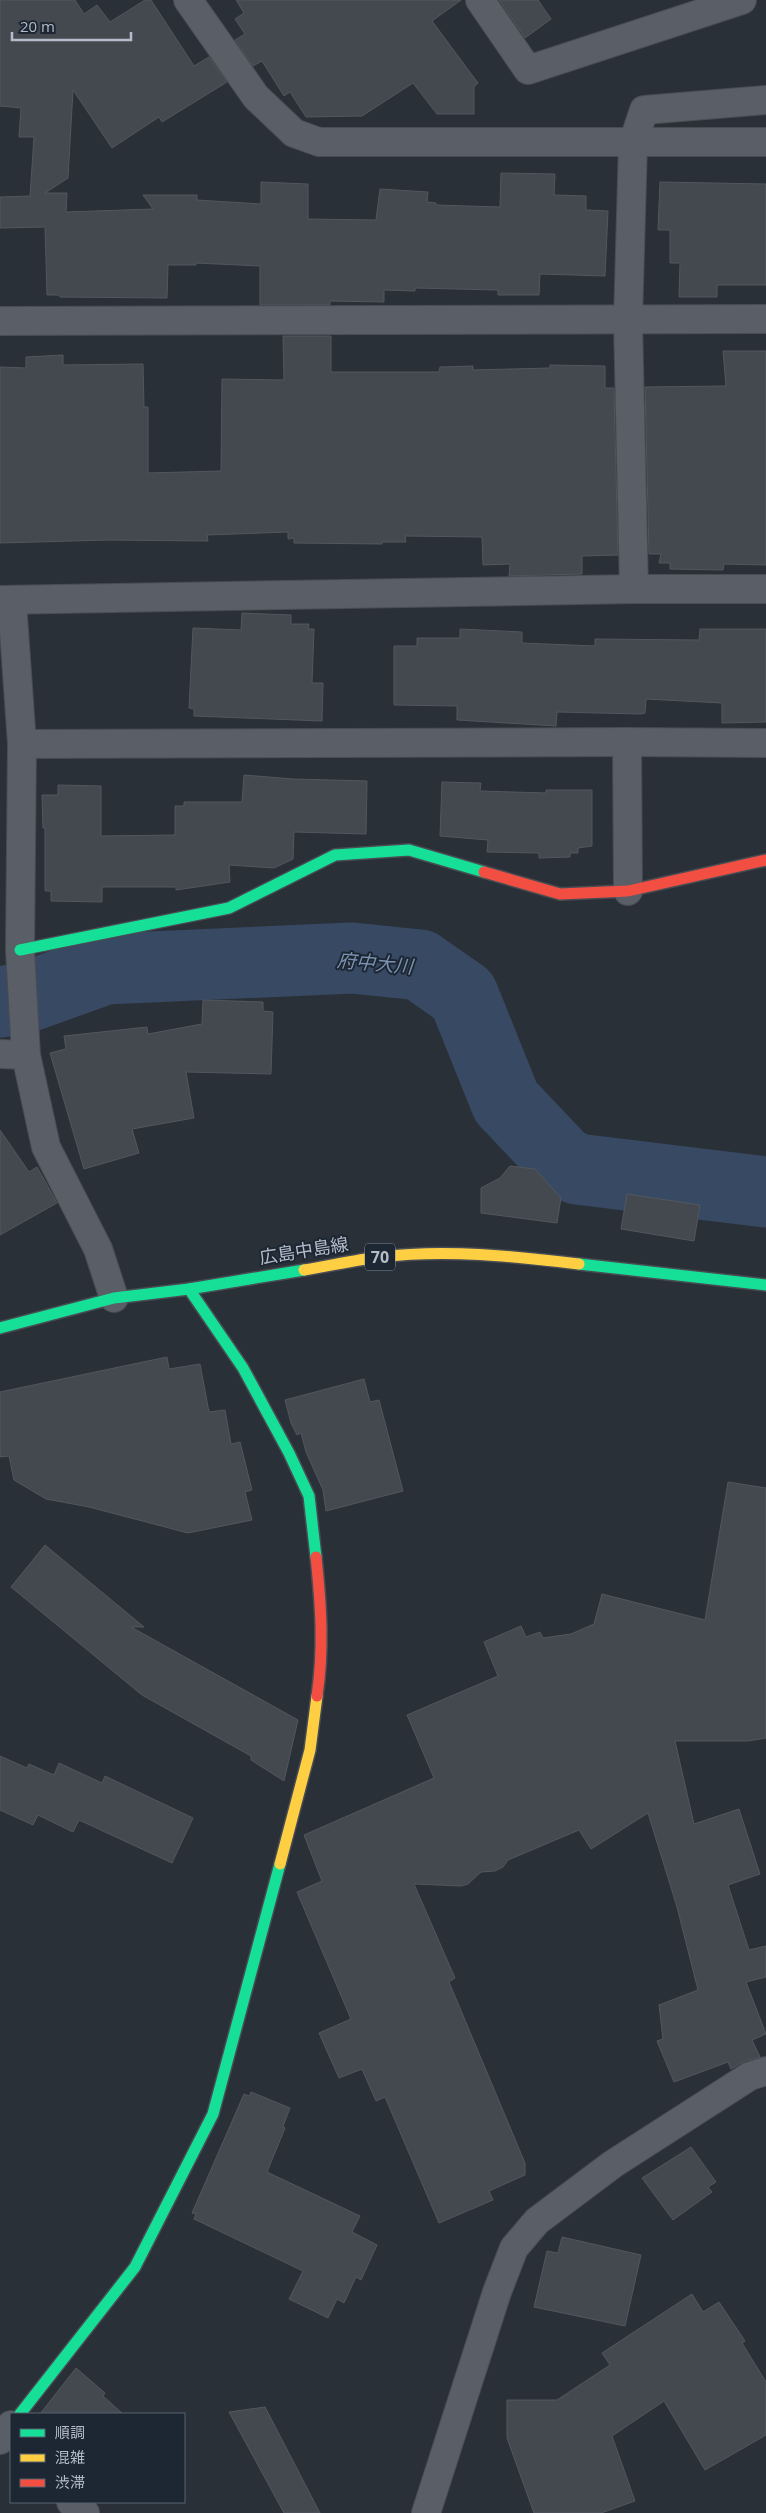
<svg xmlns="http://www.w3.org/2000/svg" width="766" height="2513" font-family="'Open Sans','Noto Sans JP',sans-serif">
<rect width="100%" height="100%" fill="#2a3038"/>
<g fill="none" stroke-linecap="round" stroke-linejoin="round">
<polyline stroke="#384963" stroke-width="71" points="0,1002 27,997 105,969 352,958 420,965 463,995 506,1102 562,1161 577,1169 766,1192"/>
</g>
<g fill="#444950" stroke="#52575f">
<polygon points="0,0 75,0 84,14 97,5 110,22 145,0 151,0 194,66 209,57 227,82 162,122 159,117 112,148 73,90 68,178 45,193 67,193 66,212 153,209 143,195 197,195 197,200 261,204 261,182 308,184 308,219 376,220 380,189 428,192 427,202 436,203 436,205 500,207 501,173 555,174 554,195 586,196 586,210 608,211 605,276 540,274 539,295 498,295 498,290 415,288 415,291 384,290 384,302 330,301 330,305 260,305 260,266 196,263 196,265 168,265 167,298 60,297 59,295 47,295 45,227 0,228 0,197 30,196 34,137 19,137 21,108 0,106"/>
<polygon points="236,0 461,0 432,21 478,83 474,87 474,114 437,114 413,83 362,116 306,117 290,92 284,96 262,61 253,66 235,40 245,34 235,19 244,13"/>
<polygon points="499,0 538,0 551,19 525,38"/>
<polygon points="660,182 766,184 766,285 717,285 717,297 679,297 680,263 670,263 670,230 658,230"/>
<polygon points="283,336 331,336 331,372 439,372 440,367 473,366 473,370 550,368 550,365 605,366 605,388 614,388 618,555 582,556 582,574 509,576 510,564 483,565 482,537 405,536 406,542 382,542 382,544 294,543 294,538 288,539 288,532 207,535 208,541 108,540 0,543 0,367 26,368 26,357 63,355 63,365 143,364 144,407 148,407 148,473 221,471 222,379 284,380"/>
<polygon points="723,351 766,351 766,565 724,564 723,570 670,569 670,563 659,563 661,554 649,554 645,387 726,386"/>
<polygon points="242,613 291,615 291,624 309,624 308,629 314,629 312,683 323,683 322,721 194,716 194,709 189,708 193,628 241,630"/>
<polygon points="460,629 522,632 522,643 595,646 595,639 699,640 700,629 766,629 766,722 722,723 722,703 646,699 645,713 641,714 557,712 556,726 457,720 457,706 394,705 394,646 417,646 417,638 460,638"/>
<polygon points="244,775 293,779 367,781 366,834 294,832 293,859 274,868 229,865 230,882 176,890 176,887 102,887 102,902 51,901 51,891 45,891 45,828 43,828 42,795 58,795 58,785 101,786 101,836 175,835 175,806 184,806 184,802 242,802"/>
<polygon points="442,782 481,783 480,791 546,793 546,790 592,790 592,846 578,848 578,853 570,853 570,857 539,858 539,853 487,852 488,840 440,836"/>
<polygon points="203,1000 263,1002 263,1011 273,1012 271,1074 186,1072 194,1118 132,1129 139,1153 84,1169 50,1053 66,1049 64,1036 147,1027 148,1034 202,1024"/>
<polygon points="0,1130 29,1172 37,1167 57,1203 0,1235"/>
<polygon points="510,1166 535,1169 561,1198 557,1223 481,1213 481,1188 500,1178"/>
<polygon points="627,1194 700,1205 694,1241 621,1229"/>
<polygon points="167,1357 169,1369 200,1364 209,1412 225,1410 231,1444 240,1442 252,1490 245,1492 252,1520 188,1533 89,1507 46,1499 14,1480 9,1456 0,1457 0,1392"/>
<polygon points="364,1379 370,1402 379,1400 403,1491 326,1511 323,1490 306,1452 301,1433 297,1435 291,1423 285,1400"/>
<polygon points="728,1482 766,1488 766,1738 748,1741 675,1741 694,1824 739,1809 760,1874 728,1885 749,1950 766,1946 766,1977 746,1982 766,2034 752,2040 760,2057 745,2061 731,2069 728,2062 674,2082 657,2041 663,2039 659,2005 698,1990 677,1907 648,1813 591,1849 579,1830 508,1860 503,1867 495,1871 481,1872 468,1884 461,1886 414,1884 455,1978 449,1982 525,2163 525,2175 489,2191 493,2200 439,2223 385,2097 376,2101 362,2069 339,2078 319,2033 351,2019 297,1892 322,1881 304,1835 434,1778 407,1715 498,1676 484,1642 521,1626 526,1637 540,1632 543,1638 571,1634 594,1624 602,1594 705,1620"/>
<polygon points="45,1545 144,1627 131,1627 298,1720 284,1781 251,1760 251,1756 142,1695 11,1587"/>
<polygon points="0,1756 27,1768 29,1764 54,1775 59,1763 102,1783 105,1776 193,1818 172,1863 79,1820 73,1832 38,1815 33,1825 0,1810"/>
<polygon points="251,2092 290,2108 283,2126 285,2128 267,2172 360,2216 352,2232 377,2245 361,2280 356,2277 344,2303 337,2299 328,2318 289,2299 303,2271 194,2219 196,2214 192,2213 244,2094 249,2096"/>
<polygon points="691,2147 716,2182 708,2187 712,2192 673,2220 642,2178"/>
<polygon points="562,2237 641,2255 625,2326 534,2307 547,2251 558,2253"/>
<polygon points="692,2294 703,2312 719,2302 745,2341 742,2343 766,2382 766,2435 705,2470 664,2401 612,2436 635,2501 601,2513 534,2513 507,2438 507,2400 557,2400 610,2365 602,2353"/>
<polygon points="76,2368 105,2393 103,2396 123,2414 40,2414"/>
<polygon points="265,2407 320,2513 284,2513 229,2412"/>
</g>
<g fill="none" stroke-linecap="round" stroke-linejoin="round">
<defs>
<g id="street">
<polyline points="188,0 256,97 294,133 319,142 766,142"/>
<polyline points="480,0 528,70 742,0"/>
<polyline points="0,321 766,319"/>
<polyline points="634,589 628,321 633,143 644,110 766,100"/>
<polyline points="0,600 634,589 766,589"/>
<polyline points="12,602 22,744 20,950 26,1055 46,1147 98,1249 114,1298"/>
<polyline points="627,742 628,891"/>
<polyline points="22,744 627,742 766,743"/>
<polyline points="0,1054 26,1055"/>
<polyline points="0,2440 11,2425"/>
<polyline points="71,2502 85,2513"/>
<polyline points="426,2513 497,2292 514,2248 537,2221 613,2164 750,2076 766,2071"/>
</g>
<g id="fast">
<polyline points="20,950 229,908 335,855 409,850 484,872"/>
<polyline points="579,1264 766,1285"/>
<polyline points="189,1289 243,1368 289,1453 309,1496 316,1557"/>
<polyline points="0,1328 114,1298 189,1289 304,1270"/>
<polyline points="20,2414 135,2267 213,2114 280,1864"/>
</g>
<g id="slow">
<path d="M304 1270C329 1266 355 1260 380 1257 446 1249 513 1256 579 1264"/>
<polyline points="280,1864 310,1750 317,1696"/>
</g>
<g id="jam">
<polyline points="484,872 560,894 628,891 766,860"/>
<path d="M316 1557C321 1605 324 1649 317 1696"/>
</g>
</defs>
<use href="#street" stroke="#484c53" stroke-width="30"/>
<use href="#fast" stroke="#484c53" stroke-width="14"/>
<use href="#slow" stroke="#484c53" stroke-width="14"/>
<use href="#jam" stroke="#484c53" stroke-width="14"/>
<use href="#street" stroke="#5a5e66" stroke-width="28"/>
<use href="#fast" stroke="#16e098" stroke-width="11"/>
<use href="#slow" stroke="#ffcf43" stroke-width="11"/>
<use href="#jam" stroke="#f24e42" stroke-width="11"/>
</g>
<g text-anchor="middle" stroke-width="4" stroke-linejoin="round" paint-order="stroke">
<rect fill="#1d2633" stroke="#878f9c" stroke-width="1" x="365" y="1243.5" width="30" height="27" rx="4"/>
<g font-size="16" font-weight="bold" fill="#b4bcc9">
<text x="380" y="1263">70</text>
</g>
<g font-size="18" fill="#b4bcc9" stroke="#1d2633">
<text transform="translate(304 1251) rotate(-9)" y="6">広島中島線</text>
</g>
<g font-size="19" font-style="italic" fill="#7c92b1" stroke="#1d2633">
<text transform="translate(375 963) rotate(5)" y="7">府中大川</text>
</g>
</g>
<rect x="10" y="2413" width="175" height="90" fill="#1d2633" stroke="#59626f"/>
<rect x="20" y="2429" width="25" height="8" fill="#16e098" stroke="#59626f"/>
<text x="55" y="2438" font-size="15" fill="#b4bcc9">順調</text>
<rect x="20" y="2454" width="25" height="8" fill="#ffcf43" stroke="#59626f"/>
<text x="55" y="2463" font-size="15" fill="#b4bcc9">混雑</text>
<rect x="20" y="2479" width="25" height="8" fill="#f24e42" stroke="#59626f"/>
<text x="55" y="2488" font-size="15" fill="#b4bcc9">渋滞</text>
<path d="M12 32v8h119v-8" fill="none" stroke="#b4bcc9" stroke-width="2.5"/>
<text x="20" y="32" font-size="15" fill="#b4bcc9" stroke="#1d2633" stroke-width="4" paint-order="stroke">20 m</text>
</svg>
